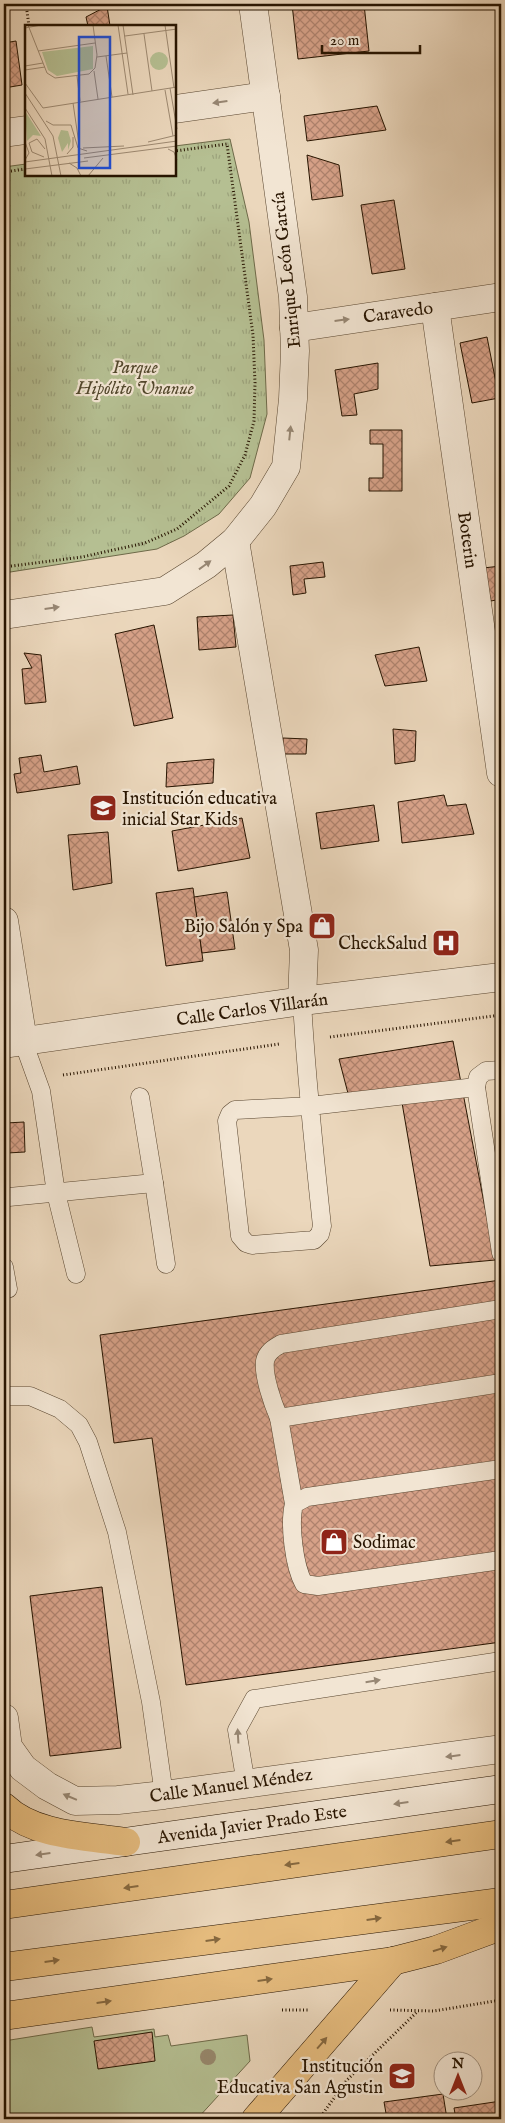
<svg xmlns="http://www.w3.org/2000/svg" width="505" height="2123" font-family="'IM FELL English',serif">
<defs>
<pattern id="park-tufts" width="24" height="20" patternUnits="userSpaceOnUse" patternTransform="scale(1.25)"><rect width="24" height="20" fill="#b5bf92"/><path d="M3 7l-1-3M5 7V3M7 7l1-3M15 17l-1-3M17 17v-4M19 17l1-3" fill="none" stroke="#9ca37c"/></pattern>
<pattern id="building-cross-hatch" width="8" height="8" patternUnits="userSpaceOnUse" patternTransform="scale(1.25)"><rect width="8" height="8" fill="#d6a188"/><path d="M0 0l8 8M0 8l8-8" fill="none" stroke="#ae826d"/></pattern>
</defs>
<rect width="100%" height="100%" fill="#ebd7bc"/>
<filter id="stains"><feTurbulence type="fractalNoise" baseFrequency=".004" numOctaves="4"/><feColorMatrix values="0 0 0 0 .2 0 0 0 0 .09 0 0 0 0 .02 0 0 0 .5 -.17"/></filter>
<radialGradient id="worn" r=".72"><stop offset=".6" stop-color="#630" stop-opacity="0"/><stop offset="1" stop-color="#630" stop-opacity=".3"/></radialGradient>
<polygon fill="#b5bf92" stroke="#6e6a49" points="92,2027 94,2037 154,2029 155,2037 168,2035 171,2046 247,2035 250,2061 197,2119 4,2119 4,2041"/>
<polygon fill="url(#park-tufts)" stroke="#6e6a49" points="230,139 249,222 264,340 267,414 250,478 219,514 184,536 157,549 4,573 4,167 26,164 26,175 175,175 175,146"/>
<g fill="url(#building-cross-hatch)" stroke="#271400">
<polygon points="292,4 364,4 369,51 298,59"/>
<polygon points="107,6 110,26 88,26 86,17"/>
<polygon points="16,41 22,85 4,88 4,43"/>
<polygon points="377,106 386,130 307,141 304,116"/>
<polygon points="307,155 339,165 343,196 312,200"/>
<polygon points="394,200 405,269 372,274 361,205"/>
<polygon points="487,337 499,398 472,403 460,343"/>
<polygon points="378,363 378,389 354,394 357,415 342,416 335,370"/>
<polygon points="370,430 402,430 402,491 369,491 369,478 383,478 383,444 370,444"/>
<polygon points="323,562 325,577 304,579 306,593 293,595 290,566"/>
<polygon points="501,566 501,599 491,601 483,568"/>
<polygon points="233,615 236,647 199,650 197,617"/>
<polygon points="154,625 173,718 134,726 115,634"/>
<polygon points="501,638 501,676 494,667 491,639"/>
<polygon points="419,647 427,681 385,686 375,655"/>
<polygon points="24,653 41,655 46,702 25,704 22,669 32,668"/>
<polygon points="393,729 416,731 415,761 395,764"/>
<polygon points="283,738 307,739 306,754 283,754"/>
<polygon points="41,755 44,772 77,766 80,784 17,793 14,774 21,773 19,758"/>
<polygon points="214,759 213,783 166,787 167,763"/>
<polygon points="444,795 447,806 466,804 474,834 402,843 398,802"/>
<polygon points="374,805 379,841 321,849 316,813"/>
<polygon points="242,818 250,858 178,871 172,831"/>
<polygon points="108,832 112,883 73,890 68,835"/>
<polygon points="193,888 203,961 166,966 156,893"/>
<polygon points="227,892 235,949 202,953 194,897"/>
<polygon points="453,1041 495,1260 430,1266 400,1091 350,1101 339,1059"/>
<polygon points="4,1101 6,1101 6,1123 24,1122 25,1152 7,1153 7,1176 4,1177"/>
<polygon points="501,1280 501,1642 186,1685 152,1438 114,1443 100,1335"/>
<polygon points="102,1587 121,1748 50,1756 30,1596"/>
<polygon points="152,2032 155,2061 98,2069 94,2041"/>
<polygon points="443,2094 447,2119 387,2119 384,2102"/>
<polygon points="501,2101 501,2119 456,2119 454,2108"/>
</g>
<g fill="none" stroke-linecap="round" stroke-linejoin="round">
<defs>
<g id="service">
<path d="M302 1001C306 1077 314 1151 322 1226L320 1234 314 1240 252 1245 246 1243 240 1236 227 1121 230 1114 235 1110 310 1106 476 1087"/>
<polyline points="23,1041 41,1091 56,1193 76,1274"/>
<polyline points="501,1070 486,1071 478,1077 476,1087 501,1253"/>
<polyline points="154,1183 166,1264"/>
<polyline points="4,1199 9,1197 154,1183 140,1097"/>
<polyline points="4,1267 8,1289"/>
<path d="M501 1309 281 1344C274 1348 267 1352 265 1361 263 1376 273 1404 279 1418L501 1383"/>
<polyline points="4,1396 30,1396 60,1409 79,1425 88,1442 117,1532 151,1702 164,1795"/>
<polyline points="279,1418 294,1504"/>
<path d="M501 1469 307 1497 294 1504C289 1524 294 1566 304 1584L318 1586 501 1560"/>
<polyline points="246,1784 237,1730 254,1699 501,1661"/>
</g>
<g id="minor">
<polyline points="175,109 266,96"/>
<polyline points="4,133 26,130"/>
<polyline points="435,307 501,773"/>
<polyline points="294,328 501,297"/>
<polyline points="235,541 304,950 302,1001"/>
<polyline points="4,615 165,591 206,565 235,541 263,506 286,467 293,399 295,351 293,297 253,4"/>
<polyline points="4,921 23,1041"/>
</g>
<g id="tertiary">
<polyline points="4,1044 302,1001 501,977"/>
<polyline points="4,1718 8,1747 23,1768 47,1786 75,1801 118,1800 164,1795 501,1749"/>
</g>
<polyline id="secondary" points="4,1859 501,1789"/>
<g id="motorway">
<path d="M4 1807C34 1836 86 1836 126 1842"/>
<polyline points="4,1905 501,1834"/>
<polyline points="4,1967 501,1902"/>
<polyline points="4,2016 393,1961 436,1950 501,1926"/>
<polyline points="256,2119 393,1961"/>
</g>
</defs>
<use href="#service" stroke="#58452f" stroke-width="19"/>
<use href="#minor" stroke="#58452f" stroke-width="29"/>
<use href="#tertiary" stroke="#58452f" stroke-width="29"/>
<use href="#secondary" stroke="#271400" stroke-width="29"/>
<use href="#motorway" stroke="#271400" stroke-width="29"/>
<g stroke="#271400" stroke-width="3" stroke-dasharray="1 2.5" stroke-linecap="butt">
<polyline points="26,4 29,26"/>
<polyline points="4,172 26,169"/>
<polyline points="4,567 82,557 145,543 177,529 229,486 245,455 254,421 255,383 253,335 227,144 175,151"/>
<polyline points="330,1037 501,1015"/>
<polyline points="63,1075 279,1044"/>
<polyline points="282,2010 309,2010"/>
<polyline points="390,2010 434,2011 501,2000"/>
<polyline points="319,2119 347,2080 418,2011"/>
</g>
<use href="#service" stroke="#f2e5d3" stroke-width="18"/>
<use href="#minor" stroke="#f2e5d3" stroke-width="28"/>
<use href="#tertiary" stroke="#f2e5d3" stroke-width="28"/>
<use href="#secondary" stroke="#f2e5d3" stroke-width="28"/>
<use href="#motorway" stroke="#e6bc7e" stroke-width="28"/>
</g>
<circle fill="#97886d" cx="208" cy="2057" r="8"/>
<defs><path id="oneway-solid" d="M-6-.8H1V-3.2L6.5 0L1 3.2V.8H-6Z" transform="scale(1.25)"/></defs>
<g fill="#978774">
<use href="#oneway-solid" transform="translate(220 102) rotate(172)"/>
<use href="#oneway-solid" transform="translate(342 320) rotate(-7)"/>
<use href="#oneway-solid" transform="translate(290 433) rotate(-84)"/>
<use href="#oneway-solid" transform="translate(205 565) rotate(-36)"/>
<use href="#oneway-solid" transform="translate(52 608) rotate(-8)"/>
<use href="#oneway-solid" transform="translate(373 1681) rotate(-9)"/>
<use href="#oneway-solid" transform="translate(238 1736) rotate(-93)"/>
<use href="#oneway-solid" transform="translate(453 1756) rotate(173)"/>
<use href="#oneway-solid" transform="translate(70 1797) rotate(-157)"/>
<use href="#oneway-solid" transform="translate(401 1803) rotate(172)"/>
<use href="#oneway-solid" transform="translate(43 1854) rotate(172)"/>
</g>
<g fill="#86683f">
<use href="#oneway-solid" transform="translate(453 1841) rotate(172)"/>
<use href="#oneway-solid" transform="translate(292 1864) rotate(172)"/>
<use href="#oneway-solid" transform="translate(131 1887) rotate(172)"/>
<use href="#oneway-solid" transform="translate(374 1919) rotate(-8)"/>
<use href="#oneway-solid" transform="translate(213 1940) rotate(-8)"/>
<use href="#oneway-solid" transform="translate(440 1949) rotate(-18)"/>
<use href="#oneway-solid" transform="translate(52 1961) rotate(-8)"/>
<use href="#oneway-solid" transform="translate(265 1980) rotate(-8)"/>
<use href="#oneway-solid" transform="translate(104 2002) rotate(-8)"/>
<use href="#oneway-solid" transform="translate(322 2043) rotate(-49)"/>
</g>
<defs>
<symbol id="school-square" viewBox="-11 -11 22 22"><rect x="-9" y="-9" width="18" height="18" rx="4" fill="#8f2418" stroke="#f2e5d3"/><path d="M0-5L7-2L0 1L-7-2ZM-4 1L0 2.5L4 1V4Q0 6-4 4Z" fill="#fff"/></symbol>
<symbol id="shop-square" viewBox="-11 -11 22 22"><rect x="-9" y="-9" width="18" height="18" rx="4" fill="#8f2418" stroke="#f2e5d3"/><path d="M-5-2.5h2.3a2.7 3.5 0 0 1 5.4 0H5L5.5 6h-11ZM-1.5-2.5h3a1.5 2.3 0 0 0-3 0Z" fill="#fff"/></symbol>
<symbol id="hospital-square" viewBox="-11 -11 22 22"><rect x="-9" y="-9" width="18" height="18" rx="4" fill="#8f2418" stroke="#f2e5d3"/><path d="M-5-5h3v3.5h4V-5h3V5h-3V1.5h-4V5h-3Z" fill="#fff"/></symbol>
</defs>
<g fill-rule="evenodd">
<use href="#school-square" x="87" y="792" width="32" height="32"/>
<use href="#shop-square" x="306" y="910" width="32" height="32"/>
<use href="#hospital-square" x="430" y="927" width="32" height="32"/>
<use href="#shop-square" x="318" y="1526" width="32" height="32"/>
<use href="#school-square" x="386" y="2060" width="32" height="32"/>
</g>
<g text-anchor="middle" stroke-width="4.5" stroke-linejoin="round" paint-order="stroke">
<g font-size="18" fill="#271400" stroke="#f2e5d3">
<text transform="translate(286 270) rotate(-96)" y="6">Enrique León García</text>
<text transform="translate(398 312) rotate(-8)" y="6">Caravedo</text>
<text transform="translate(468 540) rotate(82)" y="6">Boterin</text>
<text transform="translate(252 1009) rotate(-8)" y="6">Calle Carlos Villarán</text>
<text transform="translate(231 1785) rotate(-8)" y="6">Calle Manuel Méndez</text>
<text transform="translate(252 1824) rotate(-8)" y="6">Avenida Javier Prado Este</text>
</g>
<g font-size="18" font-style="italic" fill="#52472c" stroke="#f2e5d3">
<text x="135" y="373">Parque<tspan x="135" dy="21">Hipólito Unanue</tspan></text>
</g>
<g font-size="18" fill="#271400" stroke="#f2e5d3" text-anchor="end">
<text x="122" y="804" text-anchor="start">Institución educativa<tspan x="122" dy="21">inicial Star Kids</tspan></text>
<text x="303" y="932">Bijo Salón y Spa</text>
<text x="427" y="949">CheckSalud</text>
<text x="353" y="1548" text-anchor="start">Sodimac</text>
<text x="383" y="2072">Institución<tspan x="383" dy="21">Educativa San Agustin</tspan></text>
</g>
</g>
<g transform="translate(25 25)">
<rect width="151" height="151" fill="#ebd7bc"/>
<path d="M0 86 16 111 8 110 2 116ZM36 105 43 106 46 116 43 125V118L37 127 33 113Z" fill="#b5bf92"/>
<path d="M68 21V44L32 51 23 45 17 27ZM125 36a9 9 0 1 1 18 0a9 9 0 1 1-18 0Z" fill="#b5bf92"/>
<path fill="none" stroke="#9d8971" stroke-width="1" d="M3 0 22 48 30 53 64 49 70 43 72 30 68 0M93 0 103 69M98 0 108 70M140 0 149 63M0 3 16 0M119 9 127 66M100 11 152 4M13 26 70 18M81 31 87 72M72 32 102 28M0 41 18 38M0 45 20 42M69 46 73 74M52 51 55 76M0 58 18 83 152 62M145 63 152 104M140 65 148 111M0 68 28 111 36 151M48 78 54 119M0 83 20 114 27 151M21 96 28 100H46L53 123 62 126M0 117 4 128 0 135M123 117 152 110M58 123 99 121M143 124 149 127 152 135M42 129 48 122V112M19 132 7 127 4 118 12 114 20 124M59 133 152 121M0 137 152 116M44 138 52 143 56 151M0 144 63 136M63 151 78 133"/>
<path fill="#1d4ed8" fill-opacity="0.15" stroke="#1d4ed8" stroke-width="2.5" d="M54 12H85V143H54Z"/>
<rect width="151" height="151" fill="none" stroke="#271400" stroke-width="2.5"/>
</g>
<rect width="505" height="2123" fill="none" stroke="#ebd7bc" stroke-width="20"/>
<rect x="5" y="5" width="495" height="2113" fill="none" stroke="#271400" stroke-width="2.5"/>
<rect x="10" y="10" width="485" height="2103" fill="none" stroke="#271400"/>
<g transform="translate(458 2076)"><circle r="24" fill="#f2e5d3" stroke="#a1917f"/>
<path d="M0-4L9 19L0 12L-9 19Z" fill="#8f2418"/>
<text y="-8" font-size="14" font-weight="bold" text-anchor="middle" fill="#271400">N</text>
</g>
<path d="M322 45v8h98v-8" fill="none" stroke="#271400" stroke-width="2.5"/>
<text x="330" y="45" font-size="15" fill="#271400" stroke="#f2e5d3" stroke-width="4" paint-order="stroke">20 m</text>
<rect width="100%" height="100%" filter="url(#stains)"/>
<rect width="100%" height="100%" fill="url(#worn)"/>
</svg>
